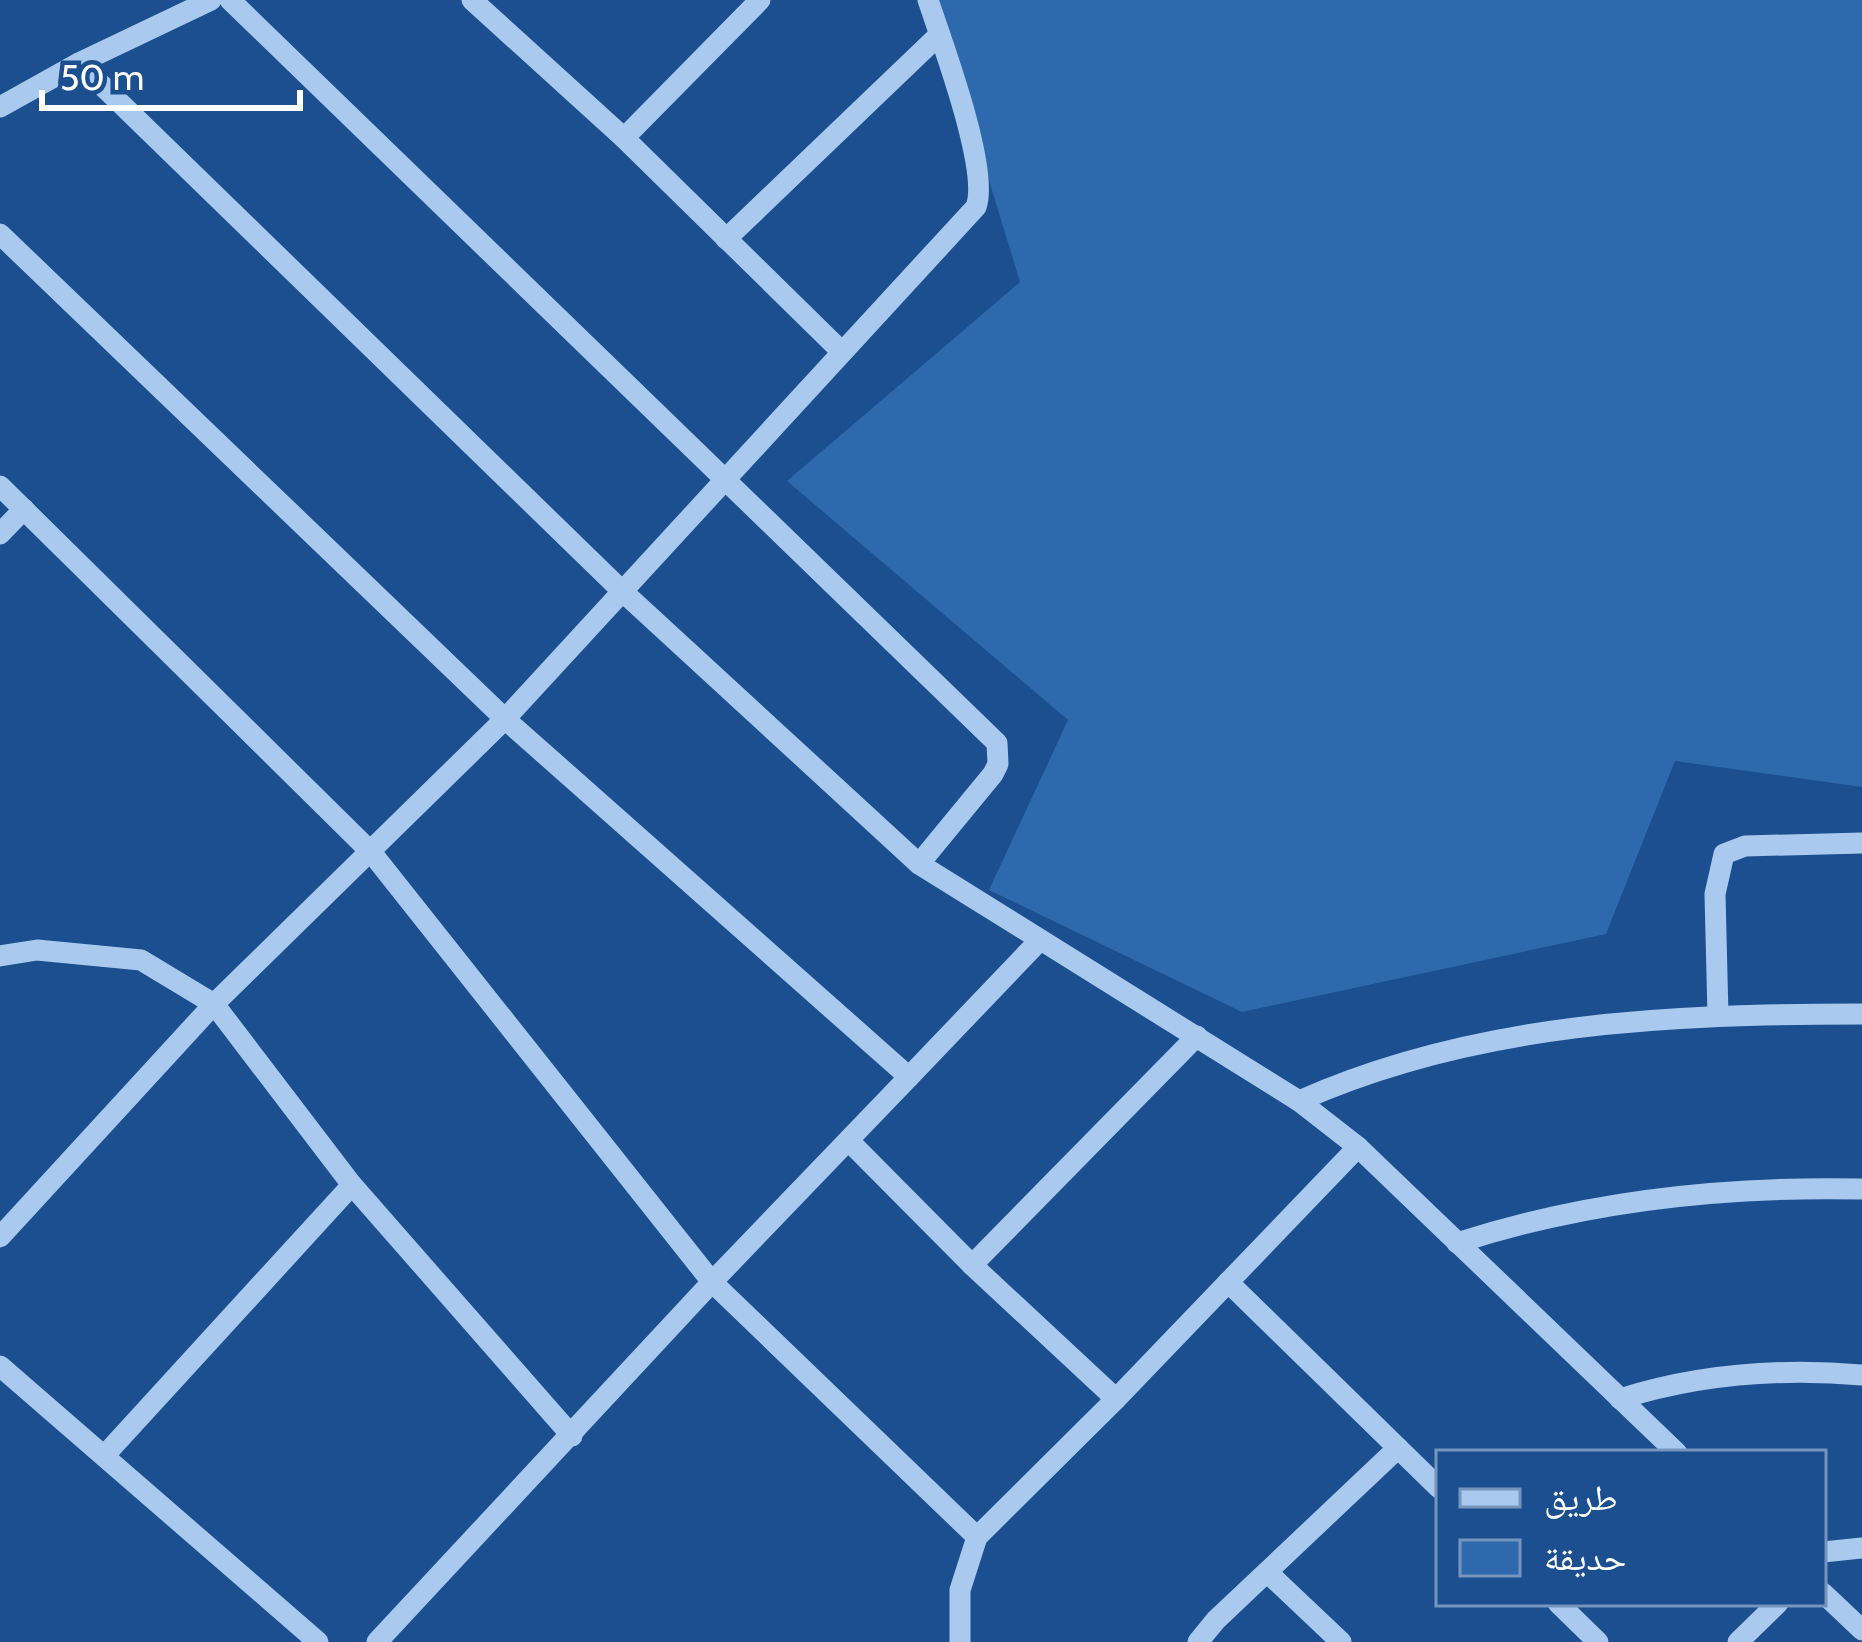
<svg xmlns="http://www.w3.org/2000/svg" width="1862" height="1642" font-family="Cabin,'Noto Naskh Arabic',sans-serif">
<rect width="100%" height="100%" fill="#1b4f8f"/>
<polygon fill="#2e69ad" points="934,0 1862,0 1862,787 1675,761 1606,934 1242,1012 989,890 1068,720 787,481 1020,282"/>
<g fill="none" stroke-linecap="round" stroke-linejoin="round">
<g stroke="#a9c9ee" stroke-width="21">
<polyline points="230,0 997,743 998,764 993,774 919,864"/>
<polyline points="472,0 624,138 840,350"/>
<polyline points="79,63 621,590 919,864 1299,1101 1358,1147 1677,1453"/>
<polyline points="0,107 79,63 211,0"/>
<polyline points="624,138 760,0"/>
<polyline points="0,234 505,719 909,1077 712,1282 377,1642"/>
<polyline points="726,239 939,35"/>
<polyline points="0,486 371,852 712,1282 977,1537 960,1590 960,1642"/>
<polyline points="0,534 24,509"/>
<polyline points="0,956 37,950 141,960 214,1004 352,1185 572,1436"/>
<polyline points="1718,1016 1715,894 1724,854 1745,846 1862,843"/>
<polyline points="909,1077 1039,941"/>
<path d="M1299 1101C1476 1022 1672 1014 1862 1014"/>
<polyline points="850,1142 972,1265"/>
<path d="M0 1237 214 1004 505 719 976 207C990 170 942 42 928 0"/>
<path d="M1457 1243C1589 1200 1724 1186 1862 1189"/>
<polyline points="1228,1282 1439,1488"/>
<polyline points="0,1366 318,1642"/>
<polyline points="1116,1399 972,1265 1197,1036"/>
<path d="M1620 1399C1699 1374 1780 1368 1862 1375"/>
<polyline points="104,1456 352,1185"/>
<polyline points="977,1537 1116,1399 1358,1147"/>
<polyline points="1823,1552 1862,1548"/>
<polyline points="1267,1572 1341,1642"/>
<polyline points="1823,1593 1862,1630"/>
<polyline points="1558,1603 1598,1642"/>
<polyline points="1198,1642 1216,1620 1398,1448"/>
<polyline points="1738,1642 1778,1603"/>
</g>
</g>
<rect x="1436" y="1450" width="390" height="156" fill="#1b4f8f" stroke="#7695bc" stroke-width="3"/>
<rect x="1460" y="1489" width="60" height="18" fill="#a9c9ee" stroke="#7695bc" stroke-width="3"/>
<text x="1544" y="1510" font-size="36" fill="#ffffff">طريق</text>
<rect x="1460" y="1540" width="60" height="36" fill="#2e69ad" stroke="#7695bc" stroke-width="3"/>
<text x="1544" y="1570" font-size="36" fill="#ffffff">حديقة</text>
<path d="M42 90v18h258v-18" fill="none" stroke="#ffffff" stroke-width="6"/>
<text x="60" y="90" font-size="36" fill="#ffffff" stroke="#1b4f8f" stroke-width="9" paint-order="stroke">50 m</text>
</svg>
